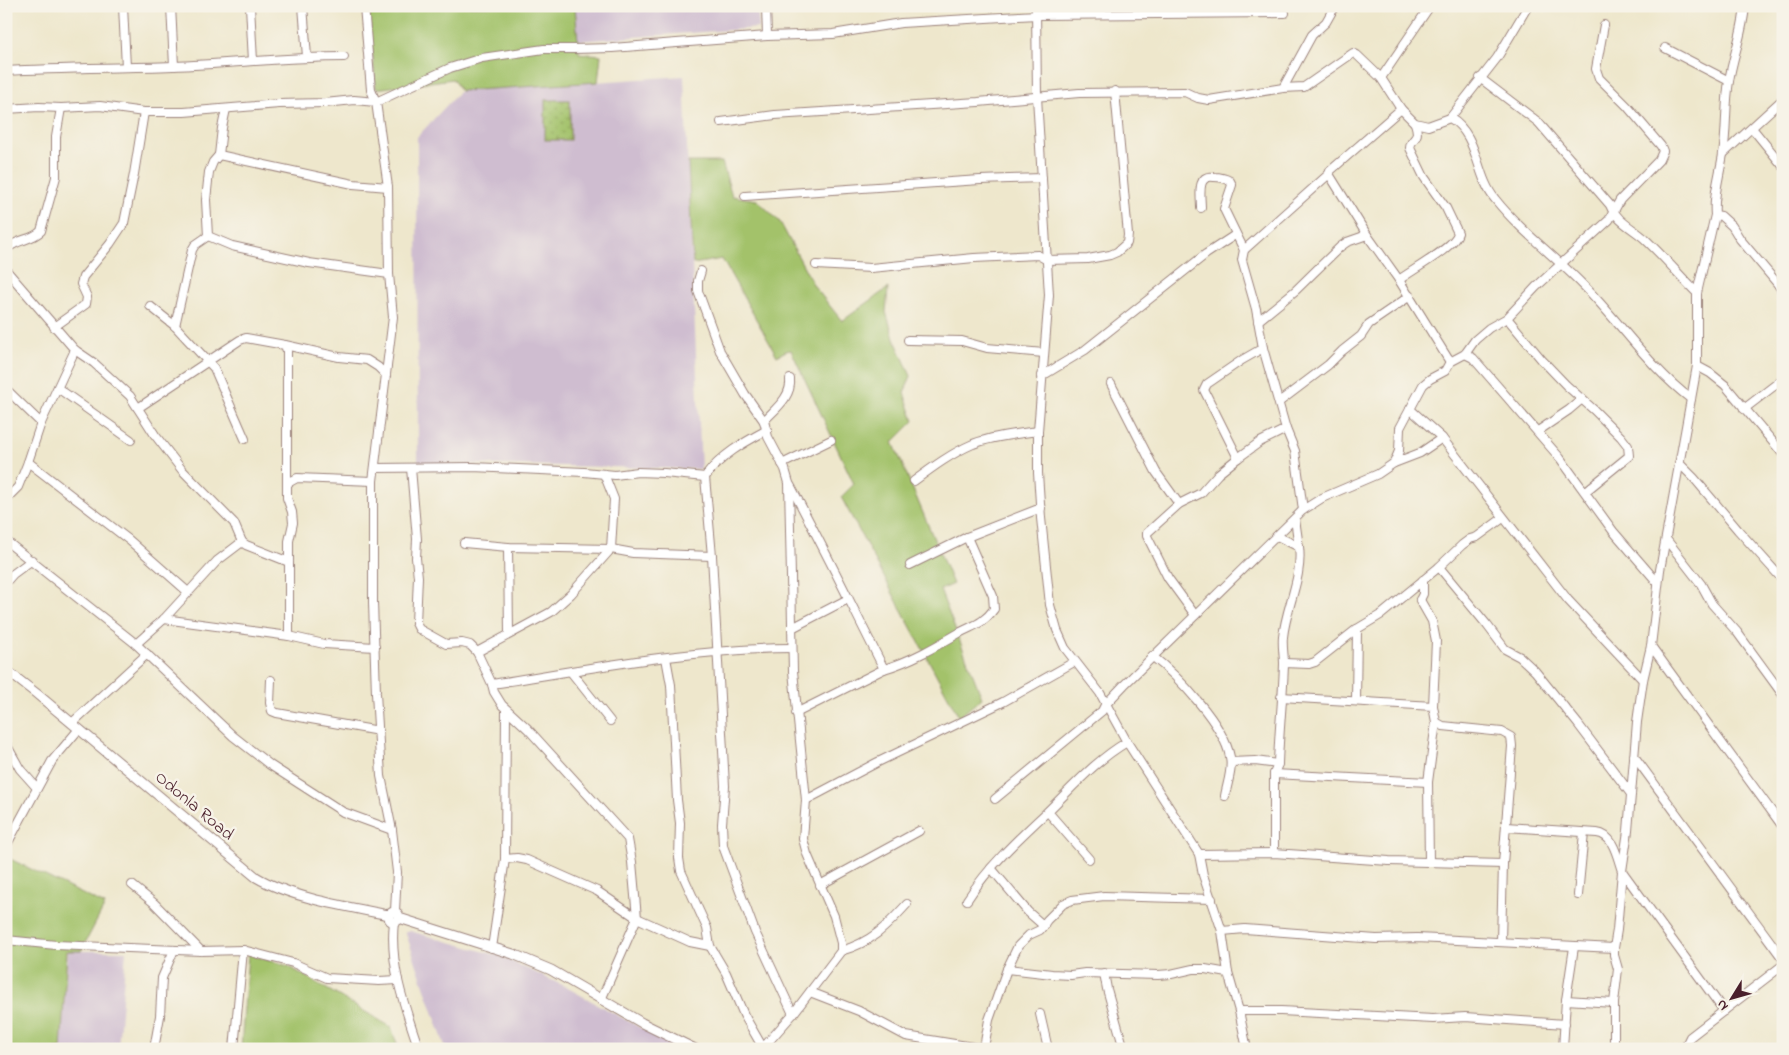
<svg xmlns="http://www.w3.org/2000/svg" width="1789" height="1055" font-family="'Indie Flower',sans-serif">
<defs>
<pattern id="park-dots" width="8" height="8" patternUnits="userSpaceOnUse" patternTransform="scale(1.25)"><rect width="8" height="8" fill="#a3c26a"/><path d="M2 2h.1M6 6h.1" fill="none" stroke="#8ea65c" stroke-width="1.8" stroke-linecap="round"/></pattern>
</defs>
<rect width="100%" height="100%" fill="#f7f3e8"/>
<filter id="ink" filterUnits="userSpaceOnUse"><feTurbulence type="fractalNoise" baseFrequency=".02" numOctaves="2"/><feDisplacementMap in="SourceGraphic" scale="10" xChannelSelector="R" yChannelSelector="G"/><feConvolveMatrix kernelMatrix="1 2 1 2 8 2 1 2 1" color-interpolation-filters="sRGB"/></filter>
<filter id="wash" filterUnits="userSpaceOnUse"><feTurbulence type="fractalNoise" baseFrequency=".0096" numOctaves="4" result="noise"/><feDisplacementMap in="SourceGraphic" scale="20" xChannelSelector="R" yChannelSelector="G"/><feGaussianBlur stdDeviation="1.12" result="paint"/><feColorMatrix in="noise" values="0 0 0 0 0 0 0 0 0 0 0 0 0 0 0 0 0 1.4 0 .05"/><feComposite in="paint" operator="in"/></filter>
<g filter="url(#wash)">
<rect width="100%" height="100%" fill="#eee7cc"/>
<g fill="#cfbdd0">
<polygon points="575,6 757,6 759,28 577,41"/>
<polygon points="684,76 701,469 418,463 417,137 460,91"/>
<polygon points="405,931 410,931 500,956 564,986 679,1049 446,1049"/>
<polygon points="68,951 126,951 118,1049 61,1049"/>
</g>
<g fill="#a3c26a" stroke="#76704a">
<polygon points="368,6 575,6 579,53 601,55 598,82 460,91 453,79 376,89"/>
<polygon points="688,162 722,162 732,196 757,200 780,222 814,286 842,321 888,288 886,312 894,338 911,376 904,393 914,421 893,442 953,584 940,590 982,698 959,717 841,497 854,484 791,350 786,351 777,356 722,259 693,264"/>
<polygon points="6,857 105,905 81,951 67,951 61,1049 6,1049"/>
<polygon points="248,954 288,966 391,1027 399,1049 241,1049"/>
</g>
<rect fill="url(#park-dots)" stroke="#76704a" x="545" y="100" width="25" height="40"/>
</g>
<g filter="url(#ink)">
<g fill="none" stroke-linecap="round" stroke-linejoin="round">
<defs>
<g id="minor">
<polyline points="123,6 126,67"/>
<polyline points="171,6 174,66"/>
<polyline points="250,6 253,61"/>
<polyline points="303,6 307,57"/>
<polyline points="364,6 371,90 376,102 450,68 482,58 544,49 573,49 612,48 767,36 833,34 901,23 1037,15 1285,13"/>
<polyline points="766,6 767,36"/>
<polyline points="1036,6 1037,97 1049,295 1038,431 1038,473 1041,518 1050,605 1057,630 1065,648 1100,693 1127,742 1199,854 1203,875 1222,931 1228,973 1239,1011 1247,1049"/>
<polyline points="1665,48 1729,81"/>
<path d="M6 71C62 68 118 68 173 66 230 64 287 57 344 57"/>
<polyline points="1381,78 1430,6"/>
<path d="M1480 78 1538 122 1610 205C1617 222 1633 228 1646 240 1664 257 1680 276 1697 293"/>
<path d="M1283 88 1304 87 1353 53 1357 55 1381 78 1401 109 1415 123 1428 126 1450 118C1479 135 1475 175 1495 199 1522 233 1558 258 1587 289 1622 325 1651 369 1691 399"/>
<polyline points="6,109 39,107 61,108 100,106 144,112 184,112 279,104 325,103 354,100 376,102 388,187 389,274 393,317 373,481 373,602 376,693 381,776 392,830 397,872 395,911"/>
<polyline points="226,109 222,128 219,155 213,162 209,172 206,200 208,236 232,246 309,263 389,274"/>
<polyline points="1401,109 1330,171 1329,174 1367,235 1399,280 1450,362"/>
<polyline points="1450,118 1497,58 1528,6"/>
<polyline points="721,122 775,115 978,102 1079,93 1185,92 1198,98 1209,100 1283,88 1312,35 1326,22 1335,6"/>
<polyline points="1752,128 1783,166"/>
<polyline points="1723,154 1783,99"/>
<polyline points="219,155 353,184 388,187"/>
<polyline points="745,196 980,180 1042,178"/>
<path d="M1201 208C1201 196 1196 174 1214 177 1220 177 1225 178 1230 181L1232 185 1224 209 1244 250 1242 260 1256 309 1263 348 1286 429 1295 451 1303 510"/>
<polyline points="1715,215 1721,216 1732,226 1740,239 1777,283 1783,292"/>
<path d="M6 249C19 238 31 241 41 231L56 177V137L61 108"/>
<polyline points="1244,250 1329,174"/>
<polyline points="816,265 871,268 974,258 1038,255 1047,260 1088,259 1110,255 1117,252 1127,243 1128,235 1115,91"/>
<polyline points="6,270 75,350 94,363 130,396 155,435 182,470 234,523 242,542 246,545 289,562"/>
<polyline points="701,271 698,281 698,291 720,351 745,394 764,421 768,437 785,469 789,483 793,671 806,800 803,839 807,854 834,916 841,943 841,951 793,1014 762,1049"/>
<path d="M1399 280C1412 270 1455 247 1458 233L1446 208 1424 177 1410 148C1411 136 1421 142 1415 123"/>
<polyline points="150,306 175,326 214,368 245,439"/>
<polyline points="1507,318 1542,360 1566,385 1594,410 1621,437 1628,446 1629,456 1586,491"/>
<polyline points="1258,321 1296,290 1340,247 1347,242 1367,235"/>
<polyline points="175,326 192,250 195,245 208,236"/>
<polyline points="54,327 86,304 87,297 81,284 83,277 110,244 124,223 134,174 144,112"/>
<polyline points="908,340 962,341 987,348 1044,353"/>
<polyline points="285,345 339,357 367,360 378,367 386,375"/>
<polyline points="1465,354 1473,358 1560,458 1613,531 1658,583"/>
<polyline points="1697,366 1710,373 1725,385 1783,454"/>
<polyline points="1042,376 1085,350 1206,254 1235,235"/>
<polyline points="1111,384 1156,472 1179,504"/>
<polyline points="6,389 41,423"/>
<polyline points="59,389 131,440"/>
<polyline points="1279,402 1328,365 1342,351 1361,336 1369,324 1410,296"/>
<polyline points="138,408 240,340 246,338 285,345 287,351 287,498 292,512 293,523 289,541 289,636"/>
<polyline points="1410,409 1442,438 1568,600 1643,680"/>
<polyline points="1744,409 1783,379"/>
<path d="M764 421C775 409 792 397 790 379"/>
<polyline points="1538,431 1569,410 1582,399"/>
<polyline points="1238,458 1204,390 1207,384 1242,360 1263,348"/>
<polyline points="28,462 129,540 188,592"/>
<polyline points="1394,463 1420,453 1442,438"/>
<polyline points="1679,463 1694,478 1738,530 1783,580"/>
<polyline points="782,464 831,440"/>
<path d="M375 468 473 467 584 472 615 475 638 472 664 473 705 477C721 455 743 443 767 430"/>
<polyline points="411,468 417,539 416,558 418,577 416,623 419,629 446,644 462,643 470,645 477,652 492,684 494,692 502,705 528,729 628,839 632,862 637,918 601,1000"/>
<polyline points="705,477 712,556 725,786 722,824 723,846 755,932 793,1014"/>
<path d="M914 481C933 467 952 453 973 444 993 436 1017 434 1038 431"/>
<polyline points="288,483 297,478 373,481"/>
<path d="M790 485C823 546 853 608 884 669L796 713"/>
<polyline points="6,499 18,487 28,462 41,423 75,350"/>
<polyline points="1295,519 1299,547"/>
<polyline points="1666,539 1701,584 1712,604 1737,632 1783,695"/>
<polyline points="6,541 136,644 233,736 270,765 343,812 392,830"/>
<polyline points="464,543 508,547 611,549 633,553 712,556"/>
<polyline points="508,547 509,634"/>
<polyline points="910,565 967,537 1041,508"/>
<polyline points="1439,567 1487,625 1505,649 1520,657 1535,671 1578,724 1631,794"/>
<polyline points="6,582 13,574 32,560"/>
<polyline points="1420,600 1432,621 1436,641 1433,706"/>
<polyline points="1420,600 1423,594 1423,580"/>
<polyline points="1195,615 1168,578 1147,536 1147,533 1179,504 1201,493 1218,474 1238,458 1260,442 1286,429"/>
<polyline points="164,619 289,636 324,644 375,647"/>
<polyline points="792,628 848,599"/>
<polyline points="136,644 164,619 217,561 242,542"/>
<polyline points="1651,646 1783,827"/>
<polyline points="477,652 551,612 571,594 611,549 614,499 604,474"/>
<path d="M1152 656C1178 676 1224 725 1230 757 1233 769 1227 784 1225 796"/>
<polyline points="666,658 671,685 677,800 680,823 679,858 681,871 707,928 710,946 726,973 744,1015 763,1048"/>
<polyline points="1284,663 1309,664 1315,662 1357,629 1382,614 1439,567 1462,545 1470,539 1477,537 1503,518"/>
<path d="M884 669C911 661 935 647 959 633 974 625 983 624 994 609L993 596 967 537"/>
<polyline points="571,672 610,721"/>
<polyline points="271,680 270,703 272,711 277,713 379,731"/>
<path d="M492 684C591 668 692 649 792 648"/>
<polyline points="1281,697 1433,706 1436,722 1428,782 1429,862"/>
<polyline points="1356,701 1357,629"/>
<polyline points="1436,722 1443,726 1502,732 1511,737 1512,746 1503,864 1501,941"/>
<polyline points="72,723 147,654"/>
<polyline points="6,744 20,769 37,788"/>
<polyline points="1634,756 1783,959"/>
<polyline points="1231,762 1255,761 1278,764"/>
<polyline points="1274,774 1428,782"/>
<polyline points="995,799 1102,711 1105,705 1124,685 1303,510 1322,498 1378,474 1394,463 1399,451 1400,428 1423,385 1430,379 1445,371 1450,362 1465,354 1475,340 1489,328 1507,318 1536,287 1609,220 1620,200 1659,160 1663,151 1661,146 1627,106 1599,78 1596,69 1604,25"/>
<polyline points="806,800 878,762 1003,702 1074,662"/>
<polyline points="1048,812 1089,859"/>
<path d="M1506 827 1597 833C1614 835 1617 857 1622 871L1724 1011"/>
<polyline points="6,846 52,761 79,729"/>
<path d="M1274 853V774L1278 764C1279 730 1283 697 1284 664 1284 655 1282 646 1283 637 1286 607 1303 577 1299 547L1277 536"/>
<polyline points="1199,854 1274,853 1389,861 1503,864"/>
<polyline points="505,859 517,858 527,860 597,891 637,918 690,942 710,946"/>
<polyline points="991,868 1028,912 1044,926"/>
<polyline points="132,885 154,903 201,951"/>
<polyline points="820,885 919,831"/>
<polyline points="1578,895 1584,833"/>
<path d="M967 900C989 866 1017 840 1046 813 1072 788 1096 760 1127 742"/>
<path d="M394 922C389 965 405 1008 419 1049"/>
<polyline points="1222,931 1245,929 1376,939 1417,938 1614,948"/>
<polyline points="6,940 56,945 201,951 243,950 293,963 327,978 379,981 398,980"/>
<polyline points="492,948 505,859 506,710"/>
<path d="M841 951C872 942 886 927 907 904"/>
<polyline points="1007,969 1052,974 1071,975 1085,973 1158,975 1171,974 1193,969 1205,969 1228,973"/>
<polyline points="1104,973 1107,989 1124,1049"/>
<polyline points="810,992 859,1011 906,1036 979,1048"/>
<polyline points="1566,1000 1614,1003"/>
<polyline points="1239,1011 1281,1011 1433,1019 1465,1017 1565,1024"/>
<polyline points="1040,1014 1048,1049"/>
<polyline points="154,1049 160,1016 162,978 174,950"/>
<polyline points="234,1049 243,950"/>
<polyline points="979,1049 985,1042 989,1020 1007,969 1018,946 1029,935 1040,930 1047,920 1063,904 1072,900 1104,896 1212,899"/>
<polyline points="1563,1049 1566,1000 1574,947"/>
<path d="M1614 1049V1003L1618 969 1614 955V948L1617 930 1622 871 1628 831 1637 722 1643 680 1651 646 1660 570 1697 366V293L1715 215C1713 195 1720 174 1723 154 1727 130 1725 105 1729 81 1733 56 1743 32 1745 6"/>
<polyline points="1688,1049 1687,1043 1690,1037 1783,965"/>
<polyline points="1781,1049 1783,1048"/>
</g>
<g id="tertiary">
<path d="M6 670 37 694 256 877C291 898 349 907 389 915"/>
<circle cx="394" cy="917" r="5"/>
<polyline points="399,918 513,954 551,970 642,1023 695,1049"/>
</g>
</defs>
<use href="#minor" stroke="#9c837c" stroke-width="10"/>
<use href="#tertiary" stroke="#9c837c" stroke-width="11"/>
<use href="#minor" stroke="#fff" stroke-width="8"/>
<use href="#tertiary" stroke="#fff" stroke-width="9"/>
</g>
</g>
<g text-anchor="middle" stroke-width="5" stroke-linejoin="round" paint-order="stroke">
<g font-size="18" fill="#4a1f2b" stroke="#f7f3e8">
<text transform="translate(195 805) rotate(40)" y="6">Odonla Road</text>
</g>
</g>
<rect width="1789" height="1055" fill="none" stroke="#f7f3e8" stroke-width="25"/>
<g transform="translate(1732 998) rotate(233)" stroke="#f7f3e8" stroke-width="4" paint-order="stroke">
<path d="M0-4L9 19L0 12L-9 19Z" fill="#4a1f2b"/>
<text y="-8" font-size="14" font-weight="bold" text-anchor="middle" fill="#4a1f2b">N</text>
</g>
</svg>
